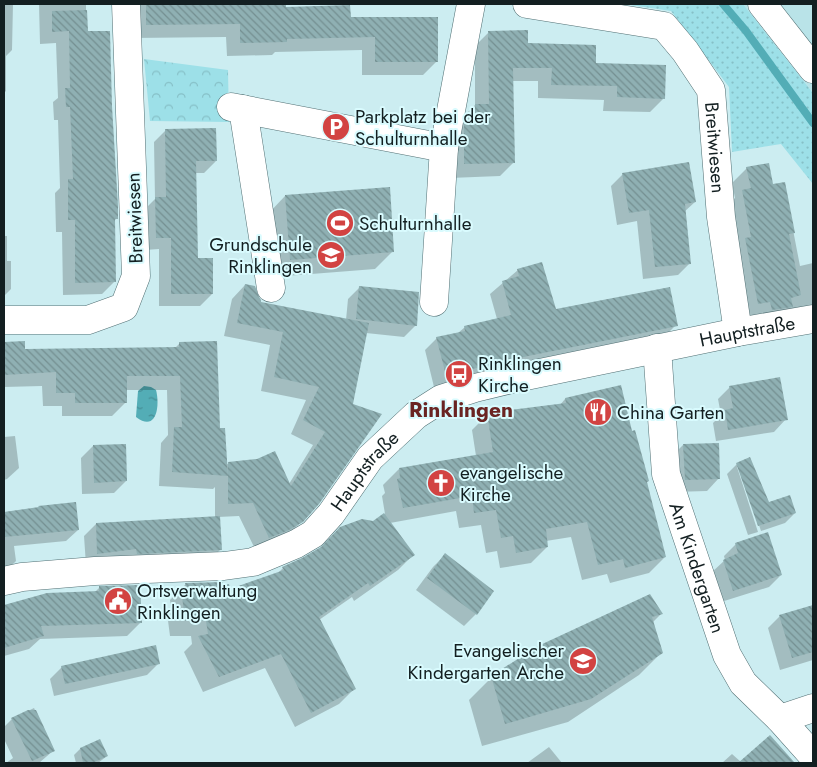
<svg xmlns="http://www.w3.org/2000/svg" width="817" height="767" font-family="Jost,sans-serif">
<defs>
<pattern id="grass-dots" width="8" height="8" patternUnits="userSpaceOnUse" patternTransform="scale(1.25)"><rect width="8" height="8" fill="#9de0e8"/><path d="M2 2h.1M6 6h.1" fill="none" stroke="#86c0c7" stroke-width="1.8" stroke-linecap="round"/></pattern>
<pattern id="park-crowns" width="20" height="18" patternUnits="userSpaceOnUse" patternTransform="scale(1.25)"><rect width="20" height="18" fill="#9de0e8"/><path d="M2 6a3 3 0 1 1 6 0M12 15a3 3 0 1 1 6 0" fill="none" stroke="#86c0c7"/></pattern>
<pattern id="water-ripples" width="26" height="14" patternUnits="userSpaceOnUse" patternTransform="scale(1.25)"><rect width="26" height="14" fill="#53adb6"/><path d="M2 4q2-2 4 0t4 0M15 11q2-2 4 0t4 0" fill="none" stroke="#448c94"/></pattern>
<pattern id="building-back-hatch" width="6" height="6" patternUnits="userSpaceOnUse" patternTransform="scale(1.25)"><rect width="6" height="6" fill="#8fb0b3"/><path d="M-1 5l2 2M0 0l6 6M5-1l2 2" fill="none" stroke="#748f91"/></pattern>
</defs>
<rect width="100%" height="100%" fill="#ccedf1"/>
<polygon fill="#b9e3e8" points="743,4 813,4 813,93"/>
<polygon fill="url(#grass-dots)" points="624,4 743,4 813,93 813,184 781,144 732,152 729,87 671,11"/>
<polygon fill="url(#park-crowns)" points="144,59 228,70 229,122 150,121"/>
<path fill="url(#water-ripples)" d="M144 386 151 387 156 390C160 405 157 433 136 417L138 391Z"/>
<g fill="#0003">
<polygon points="4,4 13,4 12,50 6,56 6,91 4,93"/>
<polygon points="39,4 86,4 86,33 117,218 114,221 115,281 102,294 63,295 62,232 56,232 55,193 60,188 58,120 54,120 53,102 58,98 56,43 40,44"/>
<polygon points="132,4 285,4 285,8 350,19 437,61 423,75 362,75 362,50 275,52 272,55 227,56 226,37 133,38"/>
<polygon points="489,32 527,45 595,64 664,98 650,112 603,111 604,100 538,98 538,81 512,81 514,162 500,176 450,178 461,119 475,105 475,46"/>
<polygon points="166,130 216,161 204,173 195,173 197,259 212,294 200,306 159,306 159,249 145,250 144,210 155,199 154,142"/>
<polygon points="747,168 772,185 784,183 800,266 813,263 813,309 743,318 727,206 735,198 732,183"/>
<polygon points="623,174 695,202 684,212 690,263 678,275 643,279 637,221 617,225 611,186"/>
<polygon points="285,196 393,251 375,269 273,277 268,214"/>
<polygon points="4,236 7,236 7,261 11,261 11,289 4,296"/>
<polygon points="518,270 555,311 676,325 664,337 515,367 434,387 425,350 437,338 458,333 465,327 497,319 490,294"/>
<polygon points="245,285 259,303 346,320 348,299 360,287 416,325 404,337 366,333 302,521 288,535 256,551 239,516 218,517 220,550 208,562 86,565 84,536 96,524 215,518 215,487 213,489 159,486 161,443 168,435 167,390 126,390 126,402 112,416 62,416 62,406 43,406 42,386 4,387 4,343 24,342 24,350 174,349 180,343 219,429 226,465 229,463 289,484 313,445 291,434 306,400 261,391 270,345 224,336 232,299"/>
<polygon points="620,387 631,432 648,481 646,483 665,557 649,573 610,583 607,574 582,580 571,537 546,541 547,547 531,563 500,568 497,551 486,553 481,525 459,528 456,511 390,523 413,555 398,570 354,601 352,597 319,620 354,689 339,704 295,727 265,668 203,692 184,652 192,644 191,636 170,636 167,613 171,608 170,600 186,584 222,586 229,591 277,574 283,568 373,523 385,514 382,496 385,493 383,485 399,469 476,456 472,430 488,414 560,405 565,399"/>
<polygon points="730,387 786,419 774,432 716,441 713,423 721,415 718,399"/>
<polygon points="15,436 19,468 7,479 4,480 4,437"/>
<polygon points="683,445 719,478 707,491 673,492 671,457"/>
<polygon points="93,446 126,481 114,493 82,494 81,458"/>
<polygon points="737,464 769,503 795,513 785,523 761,531 739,467 737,467 758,532 748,535 727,474"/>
<polygon points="37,509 78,530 66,541 14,546 16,561 4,573 4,513"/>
<polygon points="736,544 781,575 769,587 721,602 711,573 725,560 724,556"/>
<polygon points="445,555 476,614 464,626 416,590 433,567"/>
<polygon points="99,588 141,622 127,636 40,639 29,649 4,656 4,606 47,594 95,592"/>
<polygon points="813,606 813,660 780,670 768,628 780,616"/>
<polygon points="662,613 653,622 662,652 639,675 568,722 482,746 469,700 492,677"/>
<polygon points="159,663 147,675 54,696 50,679 62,667"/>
<polygon points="34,708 54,750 39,763 6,763 13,758 4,739 4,727 12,719"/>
<polygon points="770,737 794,763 722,763 732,754 741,762"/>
<polygon points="549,747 562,763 527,763"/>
<polygon points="80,749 107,756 98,763 76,763 74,755"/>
</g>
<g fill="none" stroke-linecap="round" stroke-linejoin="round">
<polyline stroke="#53adb6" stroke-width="8" points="723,4 746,31 813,123"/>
</g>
<g fill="url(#building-back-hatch)">
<polygon points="146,4 286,4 286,7 350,5 351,17 438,17 438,62 375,62 375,37 287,39 287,42 240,43 240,24 146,25"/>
<polygon points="87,10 88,31 110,31 112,106 118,206 118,219 115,219 116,282 75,283 75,220 68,220 68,179 73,179 70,107 66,107 65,88 70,88 69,31 52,32 52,11"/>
<polygon points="528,30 528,43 596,45 596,63 666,65 665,99 617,97 617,86 551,85 552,68 513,68 515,163 464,164 464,124 475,124 475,104 489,104 488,31"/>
<polygon points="216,128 217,161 196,161 198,258 213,258 213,294 171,294 171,238 156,238 155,197 166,197 165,129"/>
<polygon points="689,162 696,202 685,204 691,264 655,267 649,210 629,213 622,173"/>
<polygon points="769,163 773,184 785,182 795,233 789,234 801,295 791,298 793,307 772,310 770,302 758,304 745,238 751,237 742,190 751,188 746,167"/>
<polygon points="390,187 394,252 290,260 285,195"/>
<polygon points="542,262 556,309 670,287 678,326 528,356 446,375 436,337 465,331 464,326 511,315 502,281 519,276 517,269"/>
<polygon points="245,284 255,286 259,297 261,300 261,302 369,323 353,404 382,414 319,504 303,522 289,530 269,538 253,503 228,504 228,462 257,459 275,451 291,486 325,432 303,420 319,387 274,377 283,332 237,323"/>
<polygon points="359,286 419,292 417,326 356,319"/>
<polygon points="25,341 25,349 179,347 179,342 217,341 220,428 225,428 228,476 172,472 174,427 182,427 180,376 127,376 127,403 75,403 75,393 56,393 56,372 4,375 4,342"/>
<polygon points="780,377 788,420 728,430 725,410 733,408 729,386"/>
<polygon points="621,385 632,431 635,430 649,481 647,482 666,557 625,568 623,559 598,565 587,522 546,529 548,547 516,553 513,536 501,538 496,510 474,513 472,496 403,508 397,479 400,478 399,468 493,452 487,413 566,403 565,398"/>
<polygon points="719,443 720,479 685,480 683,444"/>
<polygon points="126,444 127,481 94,483 93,445"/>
<polygon points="750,457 769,502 790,495 796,513 758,526 736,463"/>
<polygon points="76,502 79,530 4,537 4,512 39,507 38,506"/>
<polygon points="384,513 415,555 370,586 368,583 319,617 356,689 311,713 281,654 219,677 198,636 208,634 206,621 185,621 182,596 187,595 185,583 223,582 223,585 229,584 230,589 284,570 282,567 302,558 321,547 340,527 362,519 373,521"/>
<polygon points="220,516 222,550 137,554 136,549 97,554 96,523"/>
<polygon points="768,532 782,575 733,591 723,560 738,553 735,543"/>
<polygon points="445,553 494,591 477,615 427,578"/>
<polygon points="140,585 142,623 41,626 44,636 4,648 4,605 47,593 99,591 99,586"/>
<polygon points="650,594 663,614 652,617 663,653 591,699 505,724 491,676 538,646"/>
<polygon points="813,605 813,652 792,658 779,615"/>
<polygon points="156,645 160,664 65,684 61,666"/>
<polygon points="28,710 36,710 55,751 32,761 11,718"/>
<polygon points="770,735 795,763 738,763"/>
<polygon points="100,739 108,756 92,763 83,763 80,748"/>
</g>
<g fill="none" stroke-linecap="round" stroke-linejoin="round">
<defs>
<g id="minor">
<path id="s1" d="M527 4 664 26 685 51 711 90 721 217 738 332"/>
<polyline points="762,4 813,69"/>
<polyline points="231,107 444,148 471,4"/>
<polyline points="243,109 271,288"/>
<polyline points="434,302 444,148"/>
<polyline points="4,320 88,320 124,307 136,276 126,4"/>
<path id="s2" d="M657 348 666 474 727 655 743 683 780 719 813 756"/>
<path id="s3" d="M4 581 22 577 95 571 224 566 253 562 296 544 313 534 331 514 370 458 416 415 441 399 475 388 516 378 738 332 813 319"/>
<polyline points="780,719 813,708"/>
</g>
</defs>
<use href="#minor" stroke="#527074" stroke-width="29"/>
<use href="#minor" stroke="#fff" stroke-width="28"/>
</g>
<defs>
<symbol id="parking-disc" viewBox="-11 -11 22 22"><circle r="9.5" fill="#d24342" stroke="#d9fbfe"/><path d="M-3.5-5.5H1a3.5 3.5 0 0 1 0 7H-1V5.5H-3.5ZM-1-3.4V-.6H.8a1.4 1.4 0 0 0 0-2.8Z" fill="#fff"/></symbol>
<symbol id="stadium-disc" viewBox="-11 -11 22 22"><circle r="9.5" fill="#d24342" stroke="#d9fbfe"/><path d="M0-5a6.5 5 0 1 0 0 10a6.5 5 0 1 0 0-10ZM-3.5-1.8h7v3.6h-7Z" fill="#fff"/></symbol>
<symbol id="school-disc" viewBox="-11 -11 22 22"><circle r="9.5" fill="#d24342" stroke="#d9fbfe"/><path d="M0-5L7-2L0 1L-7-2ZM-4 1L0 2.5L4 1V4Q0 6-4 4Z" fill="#fff"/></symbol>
<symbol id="bus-disc" viewBox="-11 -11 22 22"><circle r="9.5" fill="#d24342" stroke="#d9fbfe"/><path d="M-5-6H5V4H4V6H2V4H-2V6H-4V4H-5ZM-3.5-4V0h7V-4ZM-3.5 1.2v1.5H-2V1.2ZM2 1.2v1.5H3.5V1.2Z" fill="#fff"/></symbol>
<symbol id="restaurant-disc" viewBox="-11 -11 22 22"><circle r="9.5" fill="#d24342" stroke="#d9fbfe"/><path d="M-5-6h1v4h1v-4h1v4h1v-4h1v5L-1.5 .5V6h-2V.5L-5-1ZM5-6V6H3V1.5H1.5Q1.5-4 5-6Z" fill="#fff"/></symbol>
<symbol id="church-disc" viewBox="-11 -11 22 22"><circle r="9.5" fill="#d24342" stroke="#d9fbfe"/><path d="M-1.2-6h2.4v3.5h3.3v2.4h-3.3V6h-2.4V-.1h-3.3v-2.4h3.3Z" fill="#fff"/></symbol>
<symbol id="civic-disc" viewBox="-11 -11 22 22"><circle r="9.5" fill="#d24342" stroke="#d9fbfe"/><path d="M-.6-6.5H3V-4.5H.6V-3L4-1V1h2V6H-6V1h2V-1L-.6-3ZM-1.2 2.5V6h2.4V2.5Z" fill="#fff"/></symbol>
</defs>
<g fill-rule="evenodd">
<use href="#parking-disc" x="320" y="111" width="32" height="32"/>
<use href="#stadium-disc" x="324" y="207" width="32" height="32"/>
<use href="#school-disc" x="315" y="239" width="32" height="32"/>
<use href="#bus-disc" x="443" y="358" width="32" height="32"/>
<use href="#restaurant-disc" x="582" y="396" width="32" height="32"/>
<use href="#church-disc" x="425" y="467" width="32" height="32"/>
<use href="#civic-disc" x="102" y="585" width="32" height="32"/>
<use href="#school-disc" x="567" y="645" width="32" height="32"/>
</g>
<g text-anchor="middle" stroke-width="4" stroke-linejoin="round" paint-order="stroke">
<g font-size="19" fill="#131f21" stroke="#d9fbfe" text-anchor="start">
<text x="355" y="123">Parkplatz bei der<tspan x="355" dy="22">Schulturnhalle</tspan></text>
<text x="359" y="230">Schulturnhalle</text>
<text x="312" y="251" text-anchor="end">Grundschule<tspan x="312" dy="22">Rinklingen</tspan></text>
<text x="478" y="370">Rinklingen<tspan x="478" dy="22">Kirche</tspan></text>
<text x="617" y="419">China Garten</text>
<text x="460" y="479">evangelische<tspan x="460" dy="22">Kirche</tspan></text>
<text x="137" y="597">Ortsverwaltung<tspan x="137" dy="22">Rinklingen</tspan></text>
<text x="564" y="657" text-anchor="end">Evangelischer<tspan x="564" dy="22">Kindergarten Arche</tspan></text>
</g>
<g font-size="19" fill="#131f21" stroke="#d9fbfe">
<text dy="7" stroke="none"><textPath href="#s1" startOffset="276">Breitwiesen</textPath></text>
<text transform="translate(134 218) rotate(-92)" y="7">Breitwiesen</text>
<text dy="7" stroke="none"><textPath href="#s3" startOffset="818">Hauptstraße</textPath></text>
<text dy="7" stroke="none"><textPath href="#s3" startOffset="398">Hauptstraße</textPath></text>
<text dy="7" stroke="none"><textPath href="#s2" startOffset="225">Am Kindergarten</textPath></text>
</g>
<g font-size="21" font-weight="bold" fill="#6a2422" stroke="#d9fbfe">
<text x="461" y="417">Rinklingen</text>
</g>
</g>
<rect width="817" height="767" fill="none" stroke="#131f21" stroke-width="10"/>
</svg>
